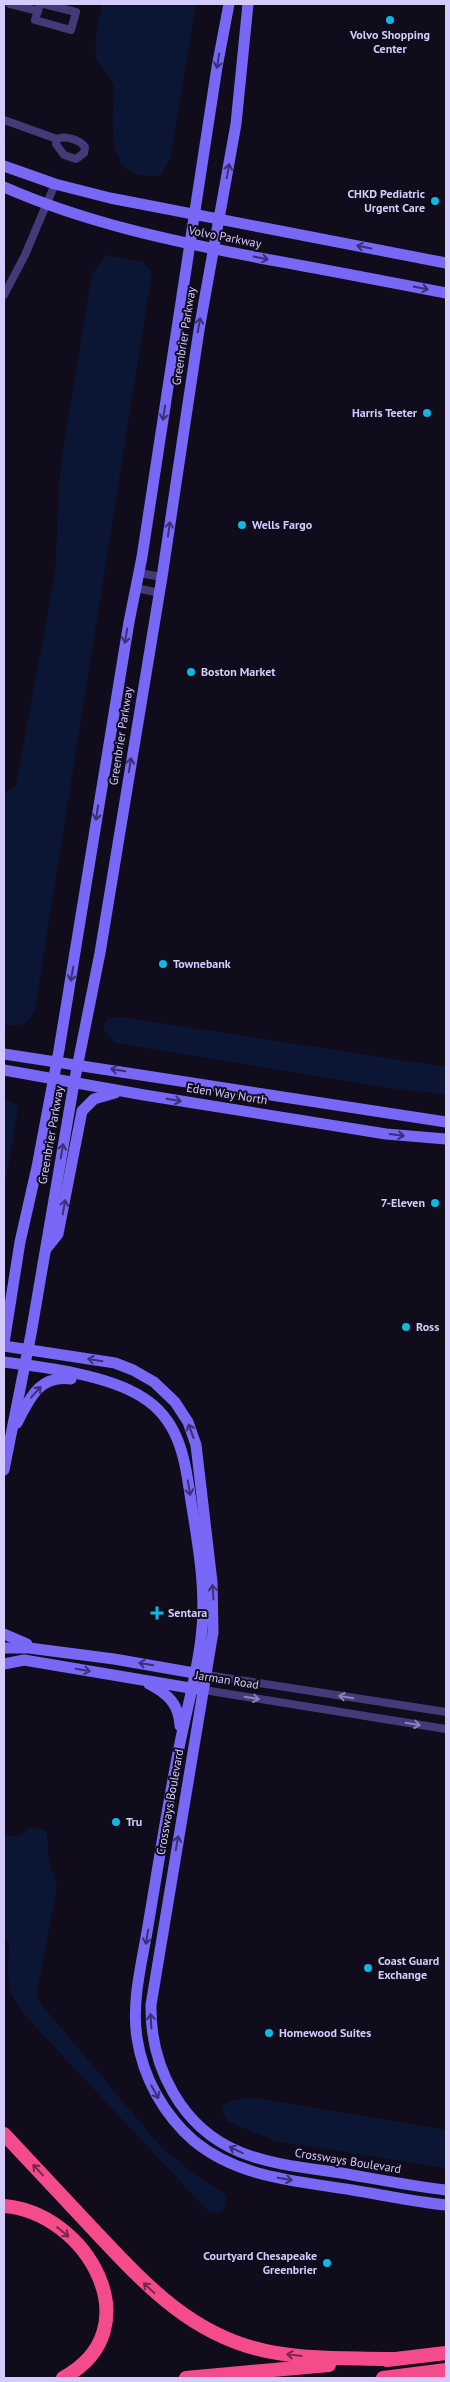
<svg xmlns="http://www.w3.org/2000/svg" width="450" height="2382" font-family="'PT Sans',sans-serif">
<rect width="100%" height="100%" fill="#100c1b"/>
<g fill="#0b1635">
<path d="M102 4H196L170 159 161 175C103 184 113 125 114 87 111 75 102 70 97 60 92 48 100 17 102 4Z"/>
<path d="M106 255 143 262 152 272 35 1009C31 1022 18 1029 4 1025V793L16 786 55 573 60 470 92 274Z"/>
<polygon points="121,1017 446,1067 446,1094 403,1090 115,1043 103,1029 107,1019"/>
<polygon points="4,1099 14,1102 18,1108 4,1192"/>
<path d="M29 1828 45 1829 47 1834 49 1861 57 1885 36 1998 160 2146 189 2170 227 2195C226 2210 222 2216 207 2210L22 2012 10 1991 8 1976 9 1942 4 1937V1835L20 1836Z"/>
<path d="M254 2098 446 2130V2168L275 2141 229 2122C209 2101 240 2099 254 2098Z"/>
</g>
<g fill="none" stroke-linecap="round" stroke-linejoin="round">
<g stroke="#433a78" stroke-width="8">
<polyline points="10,4 38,11"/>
<polyline points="40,4 35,20 71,30 76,12 44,4"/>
<path d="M4 120 57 139C65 135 80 140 85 147L84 153 76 159 64 155 56 144 57 139"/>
<polyline points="4,295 25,255 55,184"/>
<polyline points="139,573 162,577"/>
<polyline points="136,588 160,593"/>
<polyline points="207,1675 446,1712"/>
<polyline points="204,1690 446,1729"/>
</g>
<g stroke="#7967f6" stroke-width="11">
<polyline points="4,166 55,184 110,198 446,263"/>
<path d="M4 187C86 223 172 241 260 258 322 269 384 281 446 293"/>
<polyline points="4,1054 446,1122"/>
<polyline points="4,1070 144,1095 386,1134 446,1139"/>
<polyline points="46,1249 58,1234 82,1111 94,1099 115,1093"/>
<polyline points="4,1343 20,1242 37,1167 59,1050 129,622 142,557 217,67 229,4"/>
<path d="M4 1346 115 1363 133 1370 154 1382 175 1402 188 1422 196 1445 212 1582 213 1632 151 2005C150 2066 181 2128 240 2152 272 2165 307 2168 341 2173 376 2179 411 2186 446 2190"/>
<path d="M4 1362C44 1367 108 1375 142 1397 180 1420 185 1460 191 1501 198 1545 207 1592 201 1638 197 1673 187 1708 180 1743 168 1802 159 1861 149 1920 143 1959 131 1999 137 2038 143 2078 164 2115 194 2141 239 2178 297 2181 352 2190 383 2195 415 2202 446 2205"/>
<path d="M17 1423C30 1398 39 1375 71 1379"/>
<polyline points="4,1470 31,1334 74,1083 100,953 162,577 199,330 236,124 248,4"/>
<polyline points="4,1634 27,1644"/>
<polyline points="4,1648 29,1648 114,1659 200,1674"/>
<polyline points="4,1664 24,1660 196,1689"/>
<path d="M149 1684C168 1694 179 1704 180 1726"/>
</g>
<g stroke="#f44c8b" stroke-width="14">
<path d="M4 2134C33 2165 63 2197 92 2228 143 2282 190 2335 266 2351 309 2360 352 2358 395 2359"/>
<path d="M4 2206C86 2212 154 2329 63 2378"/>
<polyline points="387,2360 446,2353"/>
<polyline points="186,2378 329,2365"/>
<polyline points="383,2378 446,2370"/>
</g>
</g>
<defs><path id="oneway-shaft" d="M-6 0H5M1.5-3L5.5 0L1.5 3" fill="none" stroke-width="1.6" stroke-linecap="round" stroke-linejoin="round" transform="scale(1.25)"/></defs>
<g stroke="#3a3073">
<use href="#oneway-shaft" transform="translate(218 61) rotate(99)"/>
<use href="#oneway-shaft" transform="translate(228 171) rotate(-80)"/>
<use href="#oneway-shaft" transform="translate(364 247) rotate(-169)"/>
<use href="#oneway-shaft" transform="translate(261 258) rotate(11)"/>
<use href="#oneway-shaft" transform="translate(421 288) rotate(11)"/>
<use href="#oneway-shaft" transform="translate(199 325) rotate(-80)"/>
<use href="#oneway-shaft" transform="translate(164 413) rotate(99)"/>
<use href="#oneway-shaft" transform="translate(169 529) rotate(-82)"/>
<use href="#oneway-shaft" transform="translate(126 636) rotate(99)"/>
<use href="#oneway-shaft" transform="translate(130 765) rotate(-81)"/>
<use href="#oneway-shaft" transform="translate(97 813) rotate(99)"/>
<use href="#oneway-shaft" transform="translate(72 974) rotate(100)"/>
<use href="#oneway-shaft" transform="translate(118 1070) rotate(-170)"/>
<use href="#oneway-shaft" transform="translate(174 1100) rotate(9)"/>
<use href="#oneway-shaft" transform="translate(397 1135) rotate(7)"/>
<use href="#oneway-shaft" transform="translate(62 1151) rotate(-80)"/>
<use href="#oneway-shaft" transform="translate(64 1207) rotate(-80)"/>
<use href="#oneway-shaft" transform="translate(95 1360) rotate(-171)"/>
<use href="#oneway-shaft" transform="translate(36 1392) rotate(-48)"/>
<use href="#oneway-shaft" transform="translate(191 1431) rotate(-110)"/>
<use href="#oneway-shaft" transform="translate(189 1488) rotate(81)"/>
<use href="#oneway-shaft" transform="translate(213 1592) rotate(-94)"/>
<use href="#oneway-shaft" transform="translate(146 1664) rotate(-170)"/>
<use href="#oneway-shaft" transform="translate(83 1670) rotate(10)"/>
<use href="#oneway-shaft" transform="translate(177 1843) rotate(-80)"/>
<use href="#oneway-shaft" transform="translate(147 1937) rotate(99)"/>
<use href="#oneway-shaft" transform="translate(151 2021) rotate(-93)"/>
<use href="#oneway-shaft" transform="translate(155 2092) rotate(61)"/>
<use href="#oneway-shaft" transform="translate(236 2150) rotate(-155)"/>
<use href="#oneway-shaft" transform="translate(285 2179) rotate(9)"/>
</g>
<g stroke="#8c82ba">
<use href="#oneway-shaft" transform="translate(346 1697) rotate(-171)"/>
<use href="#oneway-shaft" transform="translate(252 1698) rotate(9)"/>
<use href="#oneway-shaft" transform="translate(413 1724) rotate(9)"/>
</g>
<g stroke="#77294d">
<use href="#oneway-shaft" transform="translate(38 2170) rotate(-133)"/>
<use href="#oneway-shaft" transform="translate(63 2232) rotate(40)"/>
<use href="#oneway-shaft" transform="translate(149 2288) rotate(-137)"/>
<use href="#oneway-shaft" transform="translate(294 2355) rotate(-172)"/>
</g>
<g fill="#0eb8e4" stroke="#100c1b" stroke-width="2">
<circle cx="390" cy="20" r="5"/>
<circle cx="435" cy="201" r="5"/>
<circle cx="427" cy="413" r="5"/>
<circle cx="242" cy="525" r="5"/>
<circle cx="191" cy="672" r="5"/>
<circle cx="163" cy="964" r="5"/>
<circle cx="435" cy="1203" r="5"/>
<circle cx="406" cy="1327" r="5"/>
<path d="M154.5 1605.5h5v5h5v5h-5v5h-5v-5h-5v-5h5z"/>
<circle cx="116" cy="1822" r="5"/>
<circle cx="368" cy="1968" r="5"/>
<circle cx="269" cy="2033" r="5"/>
<circle cx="327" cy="2263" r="5"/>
</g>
<g text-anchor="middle" stroke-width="4" stroke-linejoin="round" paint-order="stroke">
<g font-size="12" font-weight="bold" fill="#d5cafc" stroke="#100c1b" text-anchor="start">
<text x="390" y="39" text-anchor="middle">Volvo Shopping<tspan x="390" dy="14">Center</tspan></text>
<text x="425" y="198" text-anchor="end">CHKD Pediatric<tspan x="425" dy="14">Urgent Care</tspan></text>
<text x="417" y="417" text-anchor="end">Harris Teeter</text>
<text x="252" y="529">Wells Fargo</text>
<text x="201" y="676">Boston Market</text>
<text x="173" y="968">Townebank</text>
<text x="425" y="1207" text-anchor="end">7-Eleven</text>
<text x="416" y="1331">Ross</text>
<text x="168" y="1617">Sentara</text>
<text x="126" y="1826">Tru</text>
<text x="378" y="1965">Coast Guard<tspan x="378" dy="14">Exchange</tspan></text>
<text x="279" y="2037">Homewood Suites</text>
<text x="317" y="2260" text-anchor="end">Courtyard Chesapeake<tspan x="317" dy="14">Greenbrier</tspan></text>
</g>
<g font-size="12" fill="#d5cafc" stroke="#100c1b">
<text transform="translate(225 237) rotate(11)" y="4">Volvo Parkway</text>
<text transform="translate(184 336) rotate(-81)" y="4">Greenbrier Parkway</text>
<text transform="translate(121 736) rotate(-81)" y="4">Greenbrier Parkway</text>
<text transform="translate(227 1094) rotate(9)" y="4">Eden Way North</text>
<text transform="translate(51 1135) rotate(-80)" y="4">Greenbrier Parkway</text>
<text transform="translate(227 1680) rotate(9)" y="4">Jarman Road</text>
<text transform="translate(170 1802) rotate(-80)" y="4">Crossways Boulevard</text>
<text transform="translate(348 2161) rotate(9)" y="4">Crossways Boulevard</text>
</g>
</g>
<rect width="450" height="2382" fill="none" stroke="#d5cafc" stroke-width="10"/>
</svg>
